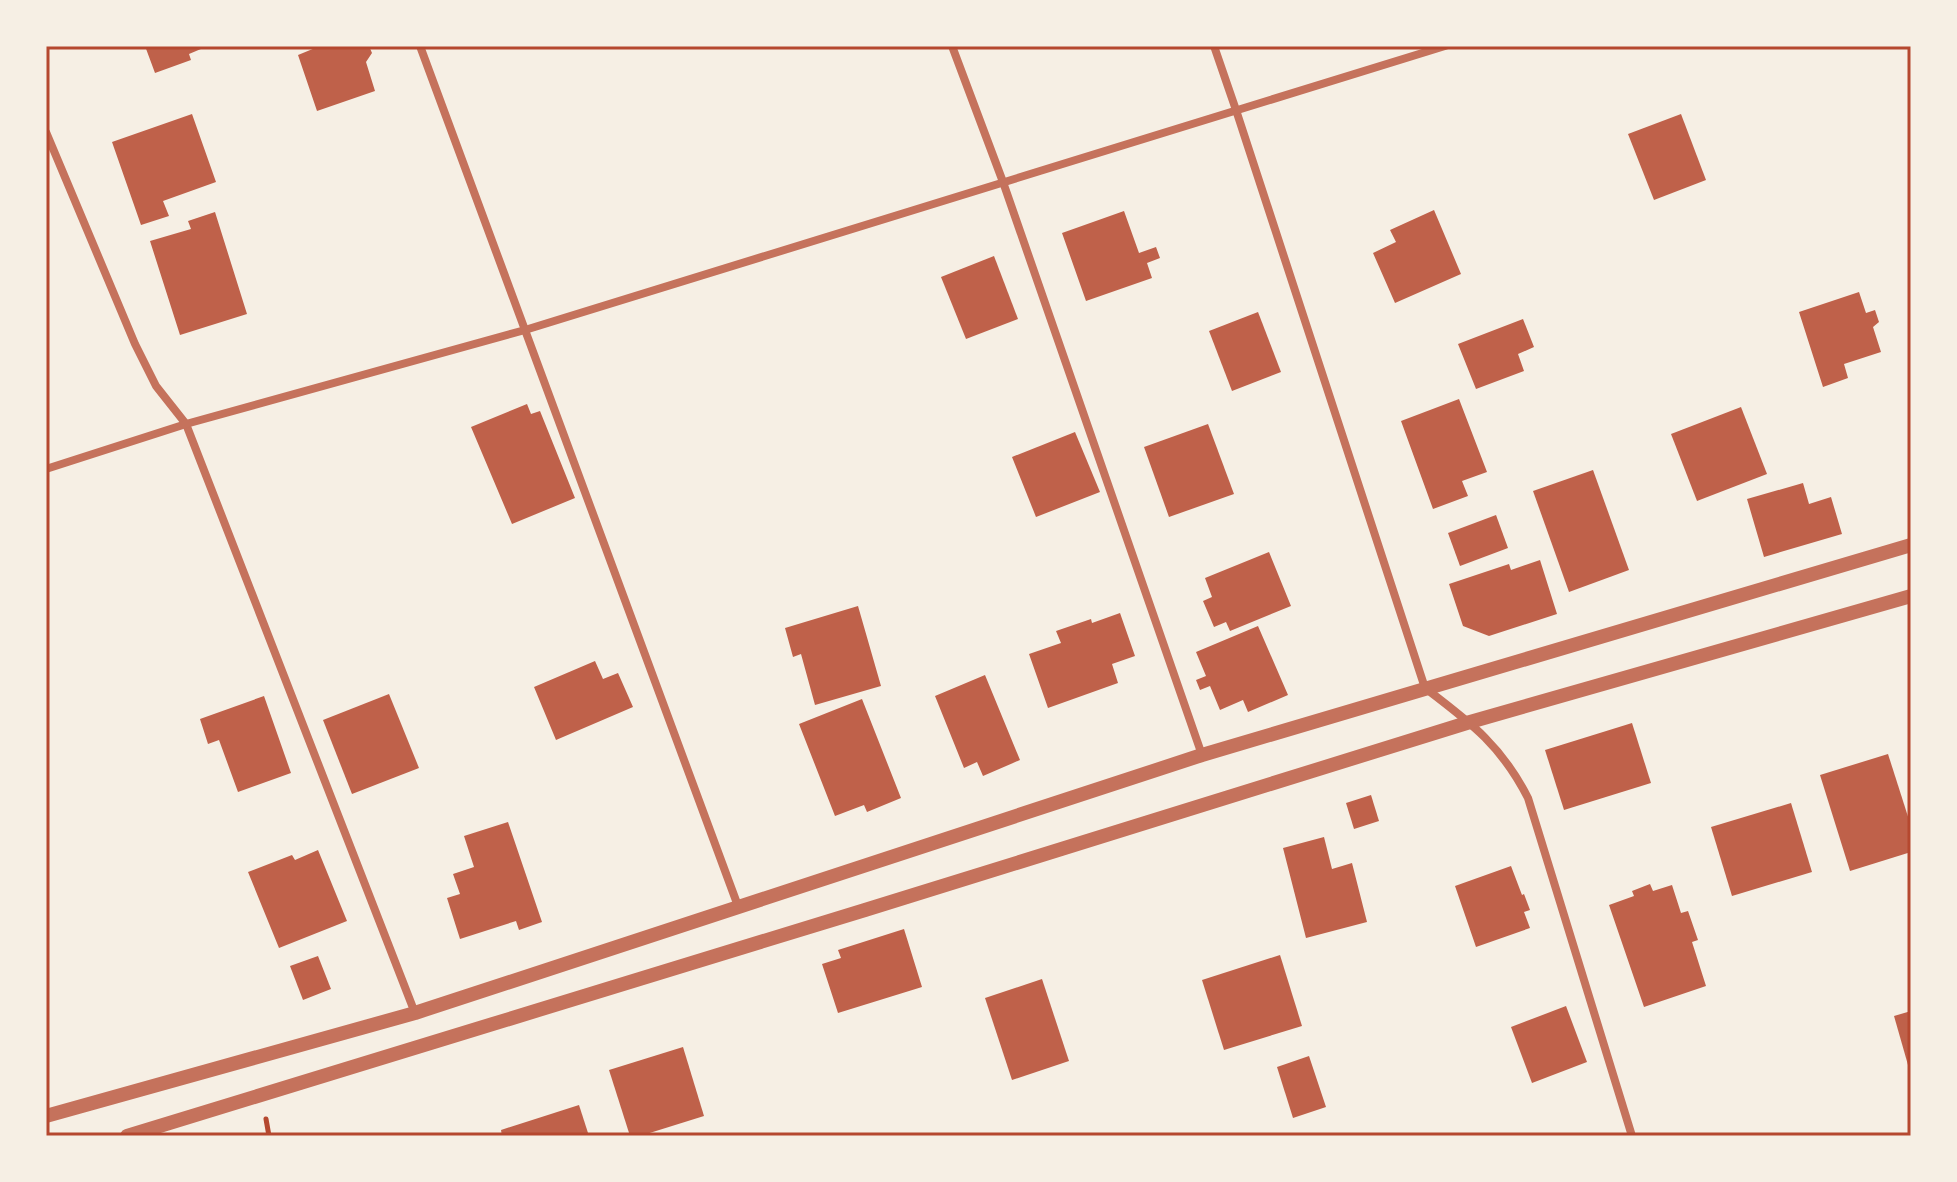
<svg xmlns="http://www.w3.org/2000/svg" width="1957" height="1182" font-family="Ubuntu,sans-serif">
<rect width="100%" height="100%" fill="#f6efe4"/>
<g fill="#bf614a">
<polygon points="145,46 208,46 189,54 191,60 155,73"/>
<polygon points="320,46 369,46 372,53 366,62 375,91 317,111 298,55"/>
<polygon points="192,114 216,182 163,201 169,216 141,225 112,142"/>
<polygon points="1681,114 1706,180 1654,200 1628,134"/>
<polygon points="1434,210 1461,274 1395,303 1373,253 1396,242 1390,230"/>
<polygon points="1124,211 1139,253 1156,247 1160,258 1147,263 1152,278 1086,301 1062,233"/>
<polygon points="215,212 247,314 180,335 150,241 191,229 188,221"/>
<polygon points="994,256 1018,319 966,339 941,277"/>
<polygon points="1859,292 1866,313 1875,310 1879,322 1873,327 1881,352 1844,364 1848,378 1823,387 1799,312"/>
<polygon points="1258,312 1281,372 1232,391 1209,331"/>
<polygon points="1523,319 1534,347 1518,354 1524,371 1476,389 1458,344"/>
<polygon points="1459,399 1487,472 1462,481 1468,496 1433,509 1401,421"/>
<polygon points="527,404 531,414 540,411 575,498 512,524 471,427"/>
<polygon points="1741,407 1767,474 1697,501 1671,434"/>
<polygon points="1208,424 1234,494 1169,517 1144,447"/>
<polygon points="1075,432 1100,492 1036,517 1012,457"/>
<polygon points="1593,470 1629,570 1569,592 1533,491"/>
<polygon points="1803,483 1809,504 1831,497 1842,534 1764,557 1747,499"/>
<polygon points="1496,515 1508,548 1460,566 1448,533"/>
<polygon points="1269,552 1291,606 1230,631 1226,622 1214,627 1203,601 1212,597 1205,578"/>
<polygon points="1540,560 1557,614 1489,636 1463,626 1449,584 1509,564 1511,570"/>
<polygon points="858,606 881,686 815,705 801,654 793,657 785,628"/>
<polygon points="1120,613 1135,656 1112,664 1118,683 1048,708 1029,654 1061,643 1056,631 1091,619 1092,623"/>
<polygon points="1258,626 1288,695 1248,712 1243,700 1220,710 1210,686 1200,690 1196,680 1206,676 1196,652"/>
<polygon points="595,661 603,679 618,673 633,707 556,740 534,687"/>
<polygon points="985,675 1020,760 983,776 977,762 964,768 935,696"/>
<polygon points="389,694 419,768 352,794 323,720"/>
<polygon points="264,696 291,773 238,792 219,740 208,744 200,719"/>
<polygon points="862,699 901,798 867,812 864,805 835,816 799,724"/>
<polygon points="1632,723 1651,783 1564,810 1545,750"/>
<polygon points="1888,754 1911,826 1911,852 1850,871 1820,775"/>
<polygon points="1371,795 1379,821 1354,829 1346,803"/>
<polygon points="1791,803 1812,872 1732,896 1711,827"/>
<polygon points="508,822 542,922 519,930 516,921 460,939 447,898 460,894 453,874 474,867 464,836"/>
<polygon points="1324,837 1332,869 1352,863 1367,922 1306,938 1283,848"/>
<polygon points="318,850 347,921 279,948 248,872 292,855 295,860"/>
<polygon points="1511,866 1522,895 1524,894 1530,910 1524,912 1530,928 1476,947 1455,886"/>
<polygon points="1650,884 1653,891 1672,885 1681,913 1688,911 1698,940 1692,942 1706,986 1644,1007 1609,905 1634,896 1632,891"/>
<polygon points="904,929 922,987 838,1013 822,964 841,958 838,950"/>
<polygon points="1280,955 1302,1026 1224,1050 1202,980"/>
<polygon points="318,956 331,989 303,1000 290,966"/>
<polygon points="1042,979 1069,1061 1012,1080 985,998"/>
<polygon points="1566,1006 1587,1062 1532,1083 1511,1027"/>
<polygon points="1911,1011 1911,1072 1910,1072 1894,1016"/>
<polygon points="683,1047 704,1116 640,1136 630,1136 609,1070"/>
<polygon points="1309,1056 1326,1107 1293,1118 1277,1067"/>
<polygon points="579,1105 589,1136 502,1136 501,1130"/>
</g>
<g fill="none" stroke-linecap="round" stroke-linejoin="round">
<polyline stroke="#b5482f" stroke-width="5" points="266,1119 269,1136"/>
<g stroke="#c5725c" stroke-width="8">
<polyline points="420,46 738,906"/>
<polyline points="952,46 1003,182 1202,755"/>
<path d="M1214 46 1236 110 1425 688C1471 723 1501 745 1528 798L1632 1136"/>
<polyline points="46,132 135,344 156,386 186,424 415,1013"/>
<polyline points="46,469 186,424 525,330 1445,46"/>
</g>
<g stroke="#c5725c" stroke-width="14">
<polyline points="46,1116 415,1013 1202,755 1911,545"/>
<polyline points="127,1136 865,910 1470,722 1911,596"/>
</g>
</g>
<rect width="1957" height="1182" fill="none" stroke="#f6efe4" stroke-width="96"/>
<rect x="48" y="48" width="1861" height="1086" fill="none" stroke="#b5482f" stroke-width="3"/>
</svg>
